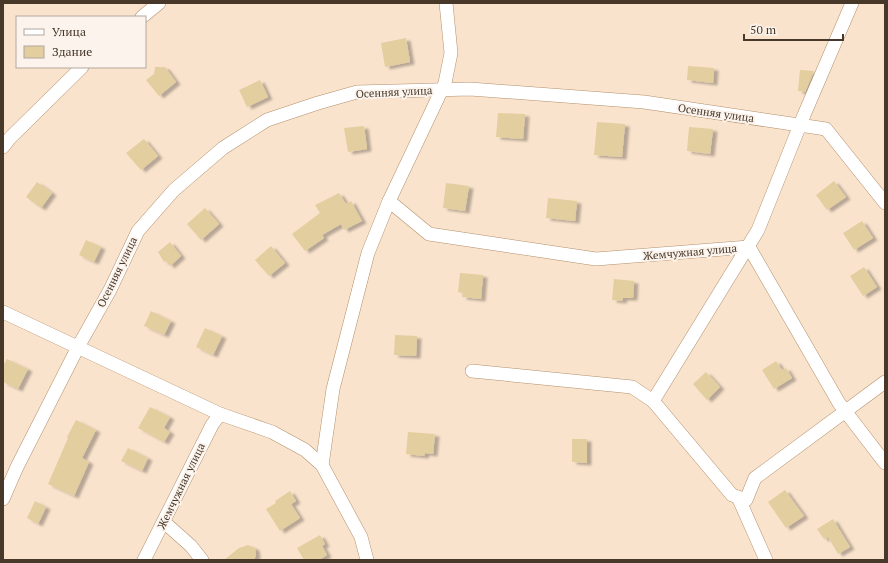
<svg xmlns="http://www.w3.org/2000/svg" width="888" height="563" font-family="'PT Serif',serif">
<defs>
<filter id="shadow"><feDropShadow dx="4.5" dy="2.5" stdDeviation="1" flood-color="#0004"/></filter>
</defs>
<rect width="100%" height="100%" fill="#fae3cc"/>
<g fill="#e2ce9f" filter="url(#shadow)">
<polygon points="406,38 410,62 385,67 381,43"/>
<polygon points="688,66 714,68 713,83 687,80"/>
<polygon points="155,67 165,67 176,82 159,96 146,80 154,74"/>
<polygon points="800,70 814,71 805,92 798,91"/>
<polygon points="260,80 268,97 247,107 239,90"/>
<polygon points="498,113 525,114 523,139 496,137"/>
<polygon points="597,122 625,124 622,157 594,155"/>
<polygon points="364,126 367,149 348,152 344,128"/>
<polygon points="689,127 713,129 710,154 687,151"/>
<polygon points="144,139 158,156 141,170 126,153"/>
<polygon points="834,181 846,197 827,210 816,195"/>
<polygon points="37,182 52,193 41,208 26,197"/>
<polygon points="446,183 469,186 465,211 443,208"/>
<polygon points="339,193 346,204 351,201 362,221 344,230 341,224 322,235 324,238 305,251 292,234 320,213 315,205"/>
<polygon points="548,198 577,201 575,221 546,218"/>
<polygon points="205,208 219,224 201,240 187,224"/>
<polygon points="862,221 873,238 854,250 843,233"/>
<polygon points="86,240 101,247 94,262 79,255"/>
<polygon points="170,242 181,256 170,266 166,261 164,262 158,252"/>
<polygon points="271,246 285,263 269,276 255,260"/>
<polygon points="864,267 877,287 863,296 850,276"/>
<polygon points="460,273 483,275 481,299 462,297 463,293 458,292"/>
<polygon points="614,279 634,281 633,298 623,298 622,301 612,300"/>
<polygon points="151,311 171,321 164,335 144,326"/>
<polygon points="205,328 222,336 213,355 196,347"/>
<polygon points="395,335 417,336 416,356 394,355"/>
<polygon points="7,359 28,369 18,389 3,382 3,366"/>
<polygon points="776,361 782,370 786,368 792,378 774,389 762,370"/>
<polygon points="706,372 720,387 707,400 693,384"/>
<polygon points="150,407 170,417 164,428 170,432 164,442 138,428"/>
<polygon points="76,420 96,430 82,458 89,462 74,496 48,484 68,438 67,437"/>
<polygon points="408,432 435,434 433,454 425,453 424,456 406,454"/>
<polygon points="572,439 587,439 587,463 572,462"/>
<polygon points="128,448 148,458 142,471 121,461"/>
<polygon points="785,490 804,516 786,528 768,502"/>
<polygon points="290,491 296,501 291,504 300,518 280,531 266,509 276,503 275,501"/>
<polygon points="35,501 46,507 38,524 27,518"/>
<polygon points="833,519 850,547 838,554 828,537 824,539 817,529"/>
<polygon points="320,535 325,544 322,546 327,555 319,560 304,560 297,548"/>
<polygon points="248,545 255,548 256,555 254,560 224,560 239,548"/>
</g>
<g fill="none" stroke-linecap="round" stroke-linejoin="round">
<defs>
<g id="street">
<polyline points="142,17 159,3"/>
<polyline points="3,147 10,138 82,67"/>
<polyline points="389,201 429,234 596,259 749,247 839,403 885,463"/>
<polyline points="3,312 220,414 272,432 305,450 322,465 361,537 367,560"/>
<polyline points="472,371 632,387 653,401 732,495 746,500 755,478 885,382"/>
<polyline points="653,401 758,230 804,115 852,3"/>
<polyline points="322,465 333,389 368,253 389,201 445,83 451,53 446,3"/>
<polyline points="738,497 766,560"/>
<polyline points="3,499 17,467 78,347 110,290 138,231 174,190 223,148 267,120 318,103 357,92 470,89 644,102 826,129 885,203"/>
<polyline points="164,522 191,546 202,560"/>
<polyline points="144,560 212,425 220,414"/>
</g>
</defs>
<use href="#street" stroke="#b3906c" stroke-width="14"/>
<use href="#street" stroke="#fff" stroke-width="13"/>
</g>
<g text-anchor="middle" stroke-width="4" stroke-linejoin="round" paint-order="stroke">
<g font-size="11" fill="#473829" stroke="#fbf3ec">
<text transform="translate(394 92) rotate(-3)" y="4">Осенняя улица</text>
<text transform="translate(716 113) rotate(8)" y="4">Осенняя улица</text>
<text transform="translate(690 252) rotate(-5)" y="4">Жемчужная улица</text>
<text transform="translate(117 272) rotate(-64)" y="4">Осенняя улица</text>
<text transform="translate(181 486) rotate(-64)" y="4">Жемчужная улица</text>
</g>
</g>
<rect width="888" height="563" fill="none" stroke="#473829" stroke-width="8"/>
<rect x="16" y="16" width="130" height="52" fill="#fbf3ec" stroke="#b3a89e"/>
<rect x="24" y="29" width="20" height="6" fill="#ffffff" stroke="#b3a89e"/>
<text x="52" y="36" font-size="12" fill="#473829">Улица</text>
<rect x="24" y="46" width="20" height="12" fill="#e2ce9f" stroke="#b3a89e"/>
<text x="52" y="56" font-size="12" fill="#473829">Здание</text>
<path d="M744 34v6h99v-6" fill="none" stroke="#473829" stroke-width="2"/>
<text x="750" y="34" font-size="12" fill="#473829" stroke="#fbf3ec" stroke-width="3" paint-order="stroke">50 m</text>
</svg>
